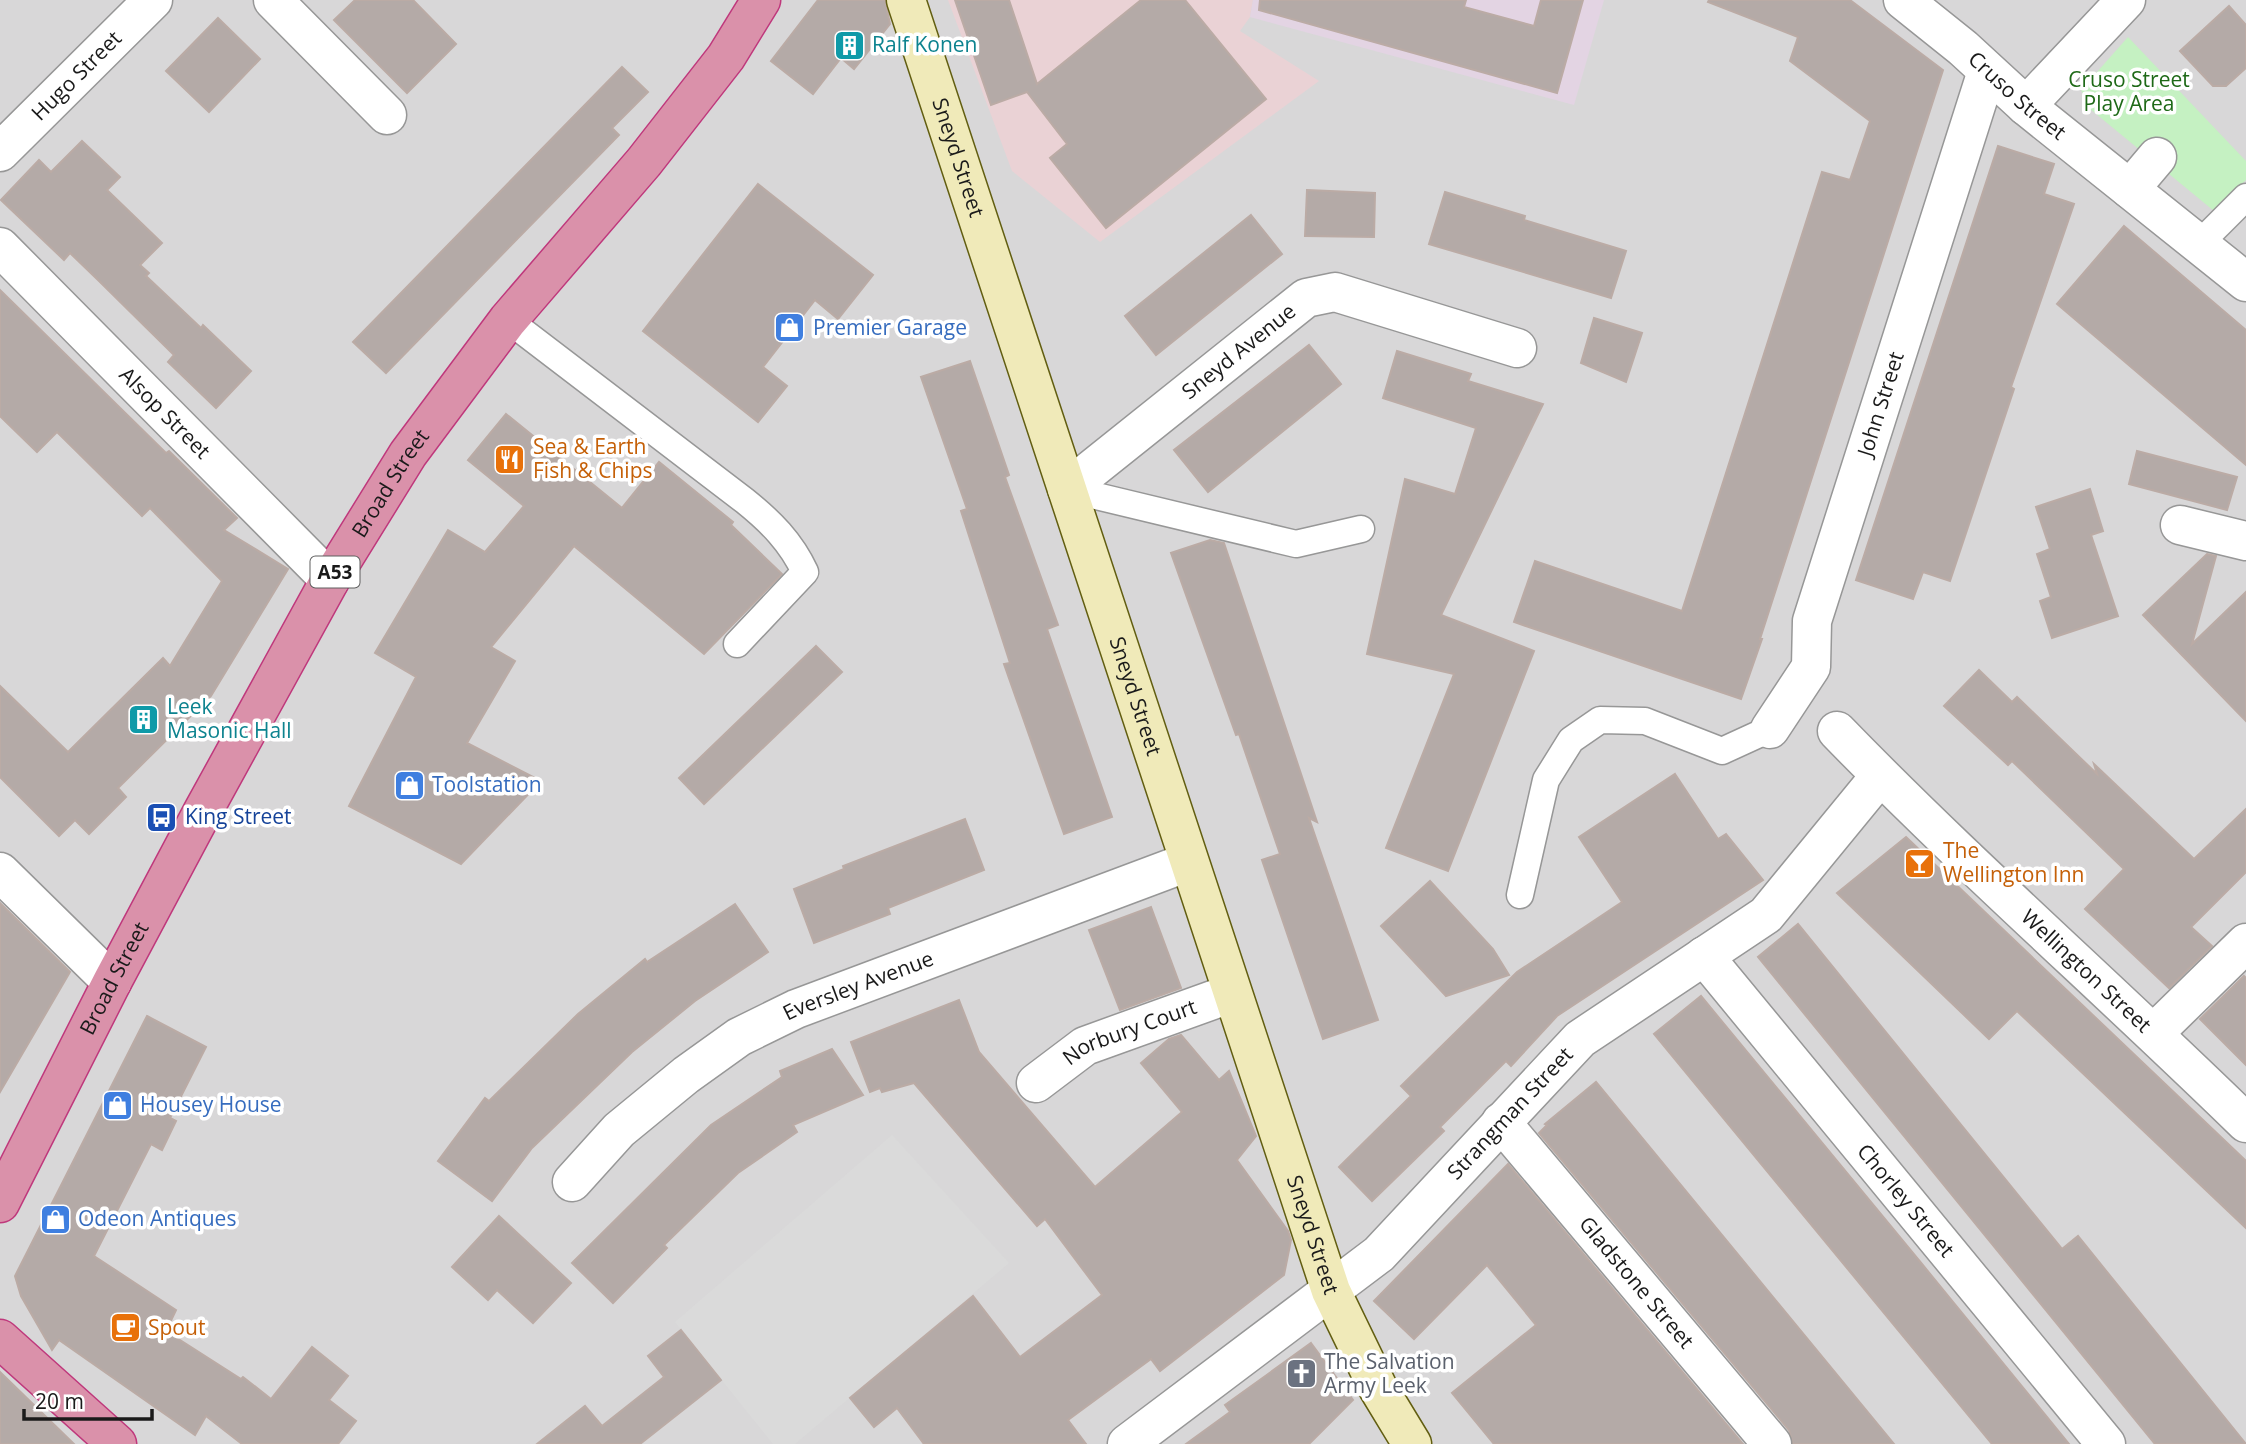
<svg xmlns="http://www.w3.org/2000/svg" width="2246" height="1444" font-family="'Open Sans',sans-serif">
<rect width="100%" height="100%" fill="#ebe6e1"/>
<rect fill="#d8d7d8" x="0" y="0" width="2246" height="1444"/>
<polygon fill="#ead2d5" points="948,0 1253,0 1250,17 1240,31 1319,81 1100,242 1012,171"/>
<polygon fill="#e3d4e3" points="1253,0 1604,0 1574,105 1250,17"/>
<polygon fill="#c5f1c2" points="2128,37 2246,161 2246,180 2214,211 2090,109 2081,90"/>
<polygon fill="#dadada" points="892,1135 1009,1263 795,1444 773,1444 675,1322"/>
<g fill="#b4aaa7" stroke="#bbaba5" stroke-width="2">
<polygon points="355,0 413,0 456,44 407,93 334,20"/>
<polygon points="818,0 885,0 890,24 854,69 841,58 813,94 771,61"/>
<polygon points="955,0 1009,0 1037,84 1141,0 1185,0 1266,99 1106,228 1050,158 1067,144 1027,92 991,105"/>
<polygon points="1260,0 1466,0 1464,7 1534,26 1541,0 1583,0 1557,93 1259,10"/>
<polygon points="1709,0 1850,0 1943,70 1760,639 1762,639 1741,699 1514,622 1535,561 1682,611 1822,172 1850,180 1870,121 1790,61 1798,37 1708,2"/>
<polygon points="2229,6 2246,25 2246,68 2226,86 2213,86 2180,51"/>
<polygon points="218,18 260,59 209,112 166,71"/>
<polygon points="622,67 648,92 612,128 619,135 386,373 353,342"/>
<polygon points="82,141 120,177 107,190 162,243 140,265 149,273 146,276 201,328 203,325 251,371 216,408 168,362 174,355 98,280 70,253 64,260 1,200 39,160 51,172"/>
<polygon points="1998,146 2054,164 2044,194 2074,204 2011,387 2014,389 1950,581 1923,572 1913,599 1856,580"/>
<polygon points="758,184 873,275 838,319 815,300 763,367 787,386 758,422 643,331"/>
<polygon points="1307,190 1375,193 1374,237 1305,236"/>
<polygon points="1445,192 1525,216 1524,220 1626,251 1611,298 1429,244"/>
<polygon points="1251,215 1282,254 1156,355 1125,316"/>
<polygon points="2124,226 2246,330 2246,465 2057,304"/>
<polygon points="0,290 166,453 169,451 237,518 224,530 288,569 211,696 118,788 126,797 89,834 75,820 59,836 0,777 0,686 68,752 163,658 170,666 222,581 150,508 142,516 57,432 37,452 0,416"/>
<polygon points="1594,318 1642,333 1626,382 1581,363"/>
<polygon points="1309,345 1341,384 1208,492 1174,450"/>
<polygon points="1397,351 1471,374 1468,381 1543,404 1441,615 1534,651 1448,871 1386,848 1454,674 1367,654 1405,479 1455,494 1476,428 1383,398"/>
<polygon points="970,361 1009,475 1005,477 1058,625 1047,629 1112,817 1064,834 1004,664 1010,663 961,511 967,509 921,377"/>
<polygon points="506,414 622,508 659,462 733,522 731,525 782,574 704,654 574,546 491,647 515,661 467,743 541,781 461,864 349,806 416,677 375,653 448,530 485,552 524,506 468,460"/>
<polygon points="2137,451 2237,477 2227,510 2129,484"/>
<polygon points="2090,489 2103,531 2091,535 2118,616 2052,638 2040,601 2051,597 2037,554 2050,549 2036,507"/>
<polygon points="1210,540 1224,543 1317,822 1309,818 1310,821 1378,1020 1323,1039 1262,860 1280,854 1239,734 1236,735 1171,553"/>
<polygon points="2207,554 2216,556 2192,644 2246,592 2246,721 2143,615"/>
<polygon points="816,646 842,672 704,804 679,778"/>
<polygon points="1979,670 2012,702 2017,697 2097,774 2094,764 2194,859 2246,809 2246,872 2191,927 2212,946 2169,988 2085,909 2124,869 2012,761 2008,765 1944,706"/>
<polygon points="1675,774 1718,839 1726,834 1763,880 1557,1016 1511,1066 1506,1061 1440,1127 1444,1131 1372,1201 1339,1167 1411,1096 1401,1086 1517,972 1622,902 1579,837"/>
<polygon points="965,819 984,870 888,908 890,914 814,943 794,889 844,869 843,866"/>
<polygon points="1906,837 2246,1161 2246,1228 2017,1011 1989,1039 1837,893"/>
<polygon points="1430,881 1493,949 1509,975 1446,996 1381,926"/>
<polygon points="0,903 70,972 0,1092"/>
<polygon points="735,904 768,952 695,1001 632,1052 532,1148 492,1201 438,1161 485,1098 489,1101 578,1014 645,959 647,962"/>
<polygon points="1151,907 1181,988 1120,1010 1089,930"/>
<polygon points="1798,924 2062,1249 2078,1236 2246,1444 2155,1444 1758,957"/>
<polygon points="2244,976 2246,978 2246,1065 2200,1019"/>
<polygon points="1701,996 1922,1264 2069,1444 1992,1444 1654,1034"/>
<polygon points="959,1000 979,1052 1095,1187 1182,1112 1141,1063 1169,1039 1181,1035 1219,1080 1229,1071 1256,1136 1237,1160 1288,1231 1291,1240 1284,1275 1160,1371 1151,1359 1068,1420 1086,1444 924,1444 897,1408 874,1427 850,1398 973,1296 1020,1357 1102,1295 1045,1219 1037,1226 914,1083 882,1092 880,1088 870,1092 851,1042"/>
<polygon points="147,1016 206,1047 170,1118 176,1121 162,1150 151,1144 94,1256 176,1310 166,1331 241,1379 243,1377 271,1399 312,1347 348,1376 329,1400 356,1421 338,1444 242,1444 206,1416 195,1435 59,1340 52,1350 21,1296 15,1276"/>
<polygon points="832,1049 863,1095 793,1125 797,1132 738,1173 664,1245 667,1248 613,1303 572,1263 711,1125 782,1077 780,1071"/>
<polygon points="1596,1082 1666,1167 1894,1444 1793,1444 1789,1430 1539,1133 1547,1125 1545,1124"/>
<polygon points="1508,1164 1743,1444 1494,1444 1452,1393 1536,1325 1487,1265 1414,1339 1374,1301"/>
<polygon points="499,1216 571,1283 533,1323 497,1290 488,1300 452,1267"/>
<polygon points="681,1330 721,1380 640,1444 537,1444 585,1406 602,1426 664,1377 648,1356"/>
<polygon points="1311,1343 1353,1400 1309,1444 1186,1444 1230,1412 1225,1405"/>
<polygon points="0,1372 74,1444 0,1444"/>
</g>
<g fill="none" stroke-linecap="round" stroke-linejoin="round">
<defs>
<g id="lane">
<polyline points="2199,244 2246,197"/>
<path d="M508 320 745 501C771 522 791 542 805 572L737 644"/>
<polyline points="1067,489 1296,544 1361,529"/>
<polyline points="1520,895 1546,780 1571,740 1600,720 1645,721 1722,751 1770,729"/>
</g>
<g id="street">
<polyline points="273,0 387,115"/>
<path id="s1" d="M1903 0 1963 48 2026 106 2246 282"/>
<polyline points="2026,106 2126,0"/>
<path id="s2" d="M0 152 153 0"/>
<polyline points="2130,189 2157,157"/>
<path id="s3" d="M0 247 330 580"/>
<path id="s4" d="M1067 489 1306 298 1335 292 1517 348"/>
<polyline points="2180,525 2246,541"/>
<path id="s5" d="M1770 729 1811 667 1812 621 1987 71"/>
<path id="s6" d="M1837 731C1968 866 2111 991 2246 1123"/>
<polyline points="0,872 112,982"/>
<path id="s7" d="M1704 956 2106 1444"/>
<polyline points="2154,1033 2246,943"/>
<path id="s8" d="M1036 1083 1085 1046 1232 993"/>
<path id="s9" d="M1501 1122 1772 1444"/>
<path id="s10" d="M572 1182 619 1130 686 1075 739 1037 796 1009 1188 862"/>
<path id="s11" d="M1127 1444 1379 1254 1580 1039 1766 915 1880 776"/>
</g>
<g id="secondary">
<path id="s12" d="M906 0 1331 1291 1378 1388 1412 1444"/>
</g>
<g id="highway">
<path id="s13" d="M0 1203 112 982 203 811 330 580 408 454 508 320 644 162 726 57 761 0"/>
<polyline points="0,1339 117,1444"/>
</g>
</defs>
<use href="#lane" stroke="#979797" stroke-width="29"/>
<use href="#street" stroke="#979797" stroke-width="41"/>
<use href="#secondary" stroke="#625e11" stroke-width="41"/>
<use href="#highway" stroke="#bf387c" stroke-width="41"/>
<use href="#lane" stroke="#fff" stroke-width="26"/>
<use href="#street" stroke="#fff" stroke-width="38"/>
<use href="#secondary" stroke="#f0eab9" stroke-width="38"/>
<use href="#highway" stroke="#da91aa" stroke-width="38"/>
</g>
<defs>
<symbol id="building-square" viewBox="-11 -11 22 22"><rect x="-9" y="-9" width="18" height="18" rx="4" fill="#0f9aa8" stroke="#fff"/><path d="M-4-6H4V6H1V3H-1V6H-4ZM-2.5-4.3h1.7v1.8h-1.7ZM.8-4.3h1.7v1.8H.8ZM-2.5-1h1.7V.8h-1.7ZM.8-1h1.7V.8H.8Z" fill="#fff"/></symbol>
<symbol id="shop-square" viewBox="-11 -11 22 22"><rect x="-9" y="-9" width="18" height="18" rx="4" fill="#3f7fe0" stroke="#fff"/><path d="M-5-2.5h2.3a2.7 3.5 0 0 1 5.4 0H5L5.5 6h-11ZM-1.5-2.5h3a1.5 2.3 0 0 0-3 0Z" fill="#fff"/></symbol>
<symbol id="restaurant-square" viewBox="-11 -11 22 22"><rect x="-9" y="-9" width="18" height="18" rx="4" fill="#e8710a" stroke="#fff"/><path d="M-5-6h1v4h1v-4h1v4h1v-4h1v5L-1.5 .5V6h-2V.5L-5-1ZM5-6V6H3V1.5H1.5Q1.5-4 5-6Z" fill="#fff"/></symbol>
<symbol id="bus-square" viewBox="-11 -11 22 22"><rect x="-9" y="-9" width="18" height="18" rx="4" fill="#1a4fb4" stroke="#fff"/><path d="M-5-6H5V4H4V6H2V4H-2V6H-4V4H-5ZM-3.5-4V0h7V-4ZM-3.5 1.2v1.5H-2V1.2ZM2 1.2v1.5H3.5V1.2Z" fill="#fff"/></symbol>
<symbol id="bar-square" viewBox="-11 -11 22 22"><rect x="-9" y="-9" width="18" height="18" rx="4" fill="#e8710a" stroke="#fff"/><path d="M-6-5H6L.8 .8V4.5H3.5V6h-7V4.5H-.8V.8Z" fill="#fff"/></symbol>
<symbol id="cafe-square" viewBox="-11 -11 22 22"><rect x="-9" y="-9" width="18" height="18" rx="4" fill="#e8710a" stroke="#fff"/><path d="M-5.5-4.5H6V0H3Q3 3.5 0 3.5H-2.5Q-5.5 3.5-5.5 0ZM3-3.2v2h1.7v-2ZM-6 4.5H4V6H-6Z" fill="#fff"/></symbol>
<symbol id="church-square" viewBox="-11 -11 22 22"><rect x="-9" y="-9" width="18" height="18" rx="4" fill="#6b7280" stroke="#fff"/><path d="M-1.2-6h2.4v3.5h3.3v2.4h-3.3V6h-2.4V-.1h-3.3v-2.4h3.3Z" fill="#fff"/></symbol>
</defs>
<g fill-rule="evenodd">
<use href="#building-square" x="832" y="28" width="35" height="35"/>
<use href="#shop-square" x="772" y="310" width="35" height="35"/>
<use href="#restaurant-square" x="492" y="442" width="35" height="35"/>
<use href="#building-square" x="126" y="702" width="35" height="35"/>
<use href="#shop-square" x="392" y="768" width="35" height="35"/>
<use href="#bus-square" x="144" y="800" width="35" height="35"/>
<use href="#bar-square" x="1902" y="846" width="35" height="35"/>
<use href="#shop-square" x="100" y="1088" width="35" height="35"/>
<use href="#shop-square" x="38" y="1202" width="35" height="35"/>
<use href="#cafe-square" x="108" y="1310" width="35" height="35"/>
<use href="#church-square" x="1284" y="1356" width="35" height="35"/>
</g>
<g text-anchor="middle" stroke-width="7" stroke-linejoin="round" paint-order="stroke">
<rect fill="#fff" stroke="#5f5f5f" stroke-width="2" x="310.5" y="556.5" width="49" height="31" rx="5"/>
<g font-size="19" font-weight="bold" fill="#1a1a1a">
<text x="335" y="579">A53</text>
</g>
<g font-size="21" fill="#0d838f" stroke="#fff" text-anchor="start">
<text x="872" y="52">Ralf Konen</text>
<text x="167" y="714">Leek<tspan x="167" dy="24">Masonic Hall</tspan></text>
</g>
<g font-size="21" fill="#1a1a1a" stroke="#fff">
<text dy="7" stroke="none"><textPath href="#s2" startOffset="108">Hugo Street</textPath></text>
<text dy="7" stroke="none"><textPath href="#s1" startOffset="149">Cruso Street</textPath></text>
<text dy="7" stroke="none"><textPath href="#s12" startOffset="166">Sneyd Street</textPath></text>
<text dy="7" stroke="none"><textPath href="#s4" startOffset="220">Sneyd Avenue</textPath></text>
<text dy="7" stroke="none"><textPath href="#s5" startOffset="348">John Street</textPath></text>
<text dy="7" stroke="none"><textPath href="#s3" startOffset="234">Alsop Street</textPath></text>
<text dy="7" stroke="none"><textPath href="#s13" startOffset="819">Broad Street</textPath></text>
<text dy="7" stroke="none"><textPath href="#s12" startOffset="733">Sneyd Street</textPath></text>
<text dy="7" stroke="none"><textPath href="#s6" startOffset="346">Wellington Street</textPath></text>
<text dy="7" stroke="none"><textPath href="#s13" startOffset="252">Broad Street</textPath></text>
<text dy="7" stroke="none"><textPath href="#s10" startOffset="352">Eversley Avenue</textPath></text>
<text dy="7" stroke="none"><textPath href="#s8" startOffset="108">Norbury Court</textPath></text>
<text dy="7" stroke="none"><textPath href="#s11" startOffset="508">Strangman Street</textPath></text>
<text dy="7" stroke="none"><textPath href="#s7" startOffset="317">Chorley Street</textPath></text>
<text dy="7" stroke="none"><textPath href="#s12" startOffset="1300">Sneyd Street</textPath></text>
<text dy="7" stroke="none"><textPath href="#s9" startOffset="210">Gladstone Street</textPath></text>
</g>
<g font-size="21" fill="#1e6917" stroke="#fff">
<text x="2129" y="87">Cruso Street<tspan x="2129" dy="24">Play Area</tspan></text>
</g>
<g font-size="21" fill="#366cbe" stroke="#fff" text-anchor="start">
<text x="813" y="335">Premier Garage</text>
<text x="432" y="792">Toolstation</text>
<text x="140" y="1112">Housey House</text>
<text x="78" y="1226">Odeon Antiques</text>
</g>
<g font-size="21" fill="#c56008" stroke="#fff" text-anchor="start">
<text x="533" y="454">Sea &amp; Earth<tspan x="533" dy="24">Fish &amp; Chips</tspan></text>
<text x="1943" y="858">The<tspan x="1943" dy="24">Wellington Inn</tspan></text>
<text x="148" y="1335">Spout</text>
</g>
<g font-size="21" fill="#164399" stroke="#fff" text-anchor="start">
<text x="185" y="824">King Street</text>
</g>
<g font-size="21" fill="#5b616d" stroke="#fff" text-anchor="start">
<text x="1324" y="1369">The Salvation<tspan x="1324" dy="24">Army Leek</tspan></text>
</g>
</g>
<path d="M24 1409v10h128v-10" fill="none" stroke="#1a1a1a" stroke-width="3.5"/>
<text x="35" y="1409" font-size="21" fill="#1a1a1a" stroke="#ffffff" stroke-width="5" paint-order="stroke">20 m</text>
</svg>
